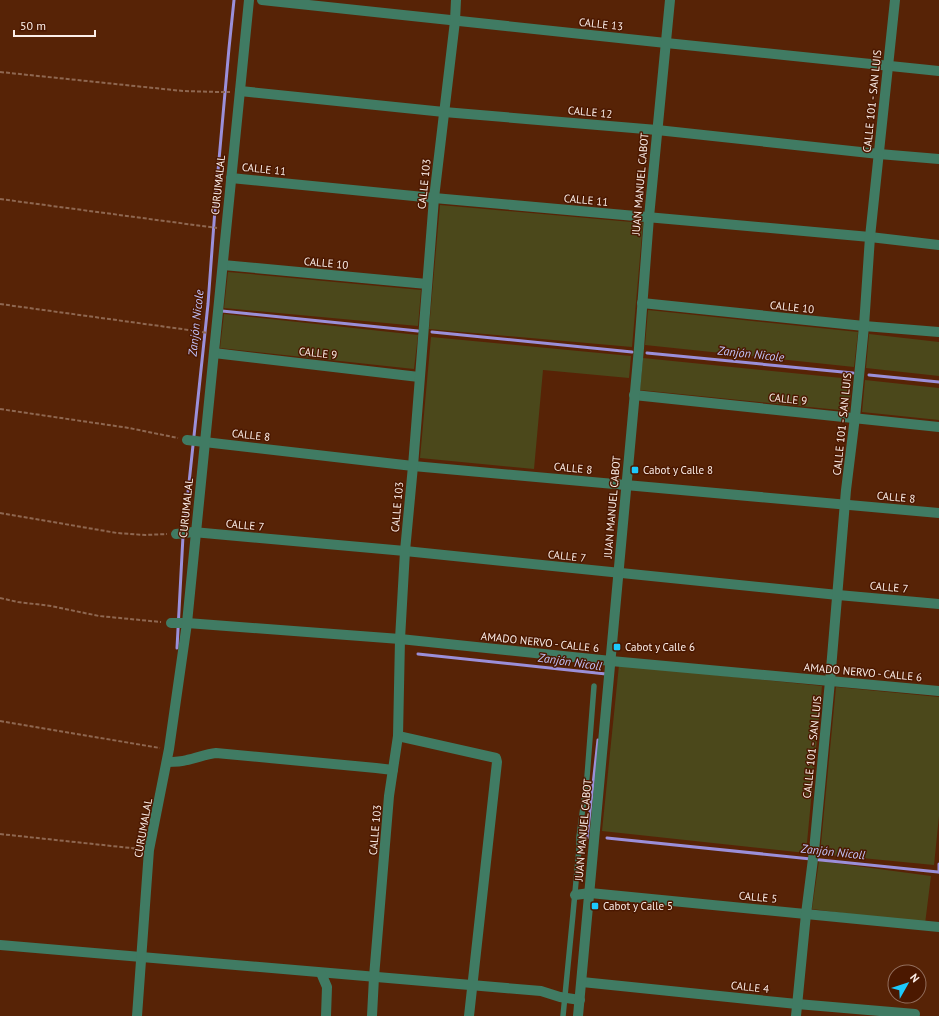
<svg xmlns="http://www.w3.org/2000/svg" width="939" height="1016" font-family="'PT Sans',sans-serif">
<rect width="100%" height="100%" fill="#572306"/>
<g fill="#4b481b">
<polygon points="440,205 643,223 632,347 429,329"/>
<polygon points="228,272 421,290 418,326 224,308"/>
<polygon points="648,310 858,332 854,367 645,345"/>
<polygon points="224,314 418,335 414,369 220,348"/>
<polygon points="869,334 939,342 939,376 866,368"/>
<polygon points="431,337 631,356 629,378 543,370 534,469 420,458"/>
<polygon points="643,358 852,379 849,411 640,390"/>
<polygon points="865,380 939,388 939,420 862,412"/>
<polygon points="619,665 822,686 806,853 602,831"/>
<polygon points="836,687 939,697 939,816 934,865 820,854"/>
<polygon points="819,861 931,876 925,924 812,909"/>
</g>
<g fill="none" stroke-linecap="round" stroke-linejoin="round">
<g stroke="#9b8fd9" stroke-width="3">
<polyline points="222,311 418,331"/>
<polyline points="432,332 632,352"/>
<polyline points="647,353 853,373"/>
<polyline points="869,375 939,382"/>
<polyline points="184,530 208,304 217,182 229,48 234,0"/>
<polyline points="177,648 183,536"/>
<polyline points="418,654 606,674 606,675"/>
<polyline points="587,838 598,740"/>
<polyline points="607,838 938,872"/>
<polyline points="939,872 939,864"/>
</g>
<g stroke="#8e6751" stroke-width="2" stroke-dasharray="4 2" stroke-linecap="butt">
<polyline points="0,72 183,91 218,92 230,92"/>
<polyline points="0,199 217,228"/>
<polyline points="0,304 196,331 207,333"/>
<polyline points="0,409 129,428 178,438"/>
<polyline points="0,513 117,533 145,535 167,534"/>
<polyline points="0,598 18,602 51,606 99,616 161,622"/>
<polyline points="0,721 160,748"/>
<polyline points="0,834 140,849"/>
</g>
<polyline stroke="#407b63" stroke-width="5.5" points="563,1016 573,914 579,849 579,837 587,777 594,686"/>
<g stroke="#407b63" stroke-width="10">
<polyline points="262,0 666,43 939,71"/>
<polyline points="240,91 444,112 657,130 879,154 939,159"/>
<polyline points="231,178 434,198 870,237 939,245"/>
<polyline points="223,265 427,284"/>
<polyline points="642,303 864,326 939,332"/>
<polyline points="214,353 419,377"/>
<polyline points="634,395 939,427"/>
<polyline points="187,440 413,466 939,513"/>
<polyline points="176,534 193,532 405,551 838,595 939,604"/>
<polyline points="171,623 187,623 400,639 611,661 939,691"/>
<polyline points="398,736 496,758 497,762 469,1016"/>
<path d="M167 762C174 762 180 762 187 760 197 758 206 754 216 753L376 768 393 770"/>
<polyline points="575,895 590,893 939,927"/>
<polyline points="0,945 541,991 560,997 580,1000"/>
<polyline points="321,973 327,987 326,1016"/>
<polyline points="582,982 797,1004 915,1014"/>
<polyline points="137,1016 149,850 169,749 187,623 249,0"/>
<polyline points="372,1016 374,977 389,796 398,736 400,639 405,551 413,466 434,198 455,21 456,0"/>
<polyline points="578,1016 639,348 649,217 670,0"/>
<polyline points="796,1016 806,914 814,851 830,681 846,490 855,417 864,326 870,237 895,0"/>
</g>
</g>
<g fill="#1dc9fc" stroke="#4b1800" stroke-width="1.5">
<rect x="631" y="466" width="8" height="8" rx="2"/>
<rect x="613" y="643" width="8" height="8" rx="2"/>
<rect x="591" y="902" width="8" height="8" rx="2"/>
</g>
<g text-anchor="middle" stroke-width="3" stroke-linejoin="round" paint-order="stroke">
<g font-size="11" fill="#fceee8" stroke="#4b1800">
<text transform="translate(601 24) rotate(6)" y="4">CALLE 13</text>
<text transform="translate(872 101) rotate(-84)" y="4">CALLE 101 - SAN LUIS</text>
<text transform="translate(590 112) rotate(5)" y="4">CALLE 12</text>
<text transform="translate(264 169) rotate(6)" y="4">CALLE 11</text>
<text transform="translate(424 184) rotate(-84)" y="4">CALLE 103</text>
<text transform="translate(640 184) rotate(-85)" y="4">JUAN MANUEL CABOT</text>
<text transform="translate(218 185) rotate(-84)" y="4">CURUMALAL</text>
<text transform="translate(586 200) rotate(5)" y="4">CALLE 11</text>
<text transform="translate(326 263) rotate(5)" y="4">CALLE 10</text>
<text transform="translate(792 307) rotate(6)" y="4">CALLE 10</text>
<text transform="translate(318 353) rotate(6)" y="4">CALLE 9</text>
<text transform="translate(788 399) rotate(6)" y="4">CALLE 9</text>
<text transform="translate(842 424) rotate(-84)" y="4">CALLE 101 - SAN LUIS</text>
<text transform="translate(251 435) rotate(6)" y="4">CALLE 8</text>
<text transform="translate(573 468) rotate(5)" y="4">CALLE 8</text>
<text transform="translate(896 497) rotate(5)" y="4">CALLE 8</text>
<text transform="translate(397 507) rotate(-85)" y="4">CALLE 103</text>
<text transform="translate(612 507) rotate(-85)" y="4">JUAN MANUEL CABOT</text>
<text transform="translate(186 508) rotate(-84)" y="4">CURUMALAL</text>
<text transform="translate(245 525) rotate(5)" y="4">CALLE 7</text>
<text transform="translate(567 556) rotate(6)" y="4">CALLE 7</text>
<text transform="translate(889 587) rotate(5)" y="4">CALLE 7</text>
<text transform="translate(540 642) rotate(6)" y="4">AMADO NERVO - CALLE 6</text>
<text transform="translate(863 672) rotate(5)" y="4">AMADO NERVO - CALLE 6</text>
<text transform="translate(812 747) rotate(-84)" y="4">CALLE 101 - SAN LUIS</text>
<text transform="translate(143 828) rotate(-80)" y="4">CURUMALAL</text>
<text transform="translate(375 830) rotate(-85)" y="4">CALLE 103</text>
<text transform="translate(583 830) rotate(-85)" y="4">JUAN MANUEL CABOT</text>
<text transform="translate(758 897) rotate(5)" y="4">CALLE 5</text>
<text transform="translate(750 987) rotate(6)" y="4">CALLE 4</text>
</g>
<g font-size="11" fill="#fceee8" stroke="#4b1800" text-anchor="start">
<text x="643" y="474">Cabot y Calle 8</text>
<text x="625" y="651">Cabot y Calle 6</text>
<text x="603" y="910">Cabot y Calle 5</text>
</g>
<g font-size="12" font-style="italic" fill="#c3c3fa" stroke="#4b1800">
<text transform="translate(196 323) rotate(-84)" y="4">Zanjón Nicole</text>
<text transform="translate(751 354) rotate(6)" y="4">Zanjón Nicole</text>
<text transform="translate(570 662) rotate(8)" y="4">Zanjón Nicoll</text>
<text transform="translate(833 852) rotate(6)" y="4">Zanjón Nicoll</text>
</g>
</g>
<g transform="translate(907 984) rotate(51)"><circle r="19" fill="#4b1800" stroke="#926e5d"/>
<path d="M0-3L7 15L0 10L-7 15Z" fill="#1dc9fc"/>
<text y="-6" font-size="11" font-weight="bold" text-anchor="middle" fill="#fceee8">N</text>
</g>
<path d="M14 30v6h81v-6" fill="none" stroke="#fceee8" stroke-width="2"/>
<text x="20" y="30" font-size="12" fill="#fceee8" stroke="#4b1800" stroke-width="3" paint-order="stroke">50 m</text>
</svg>
